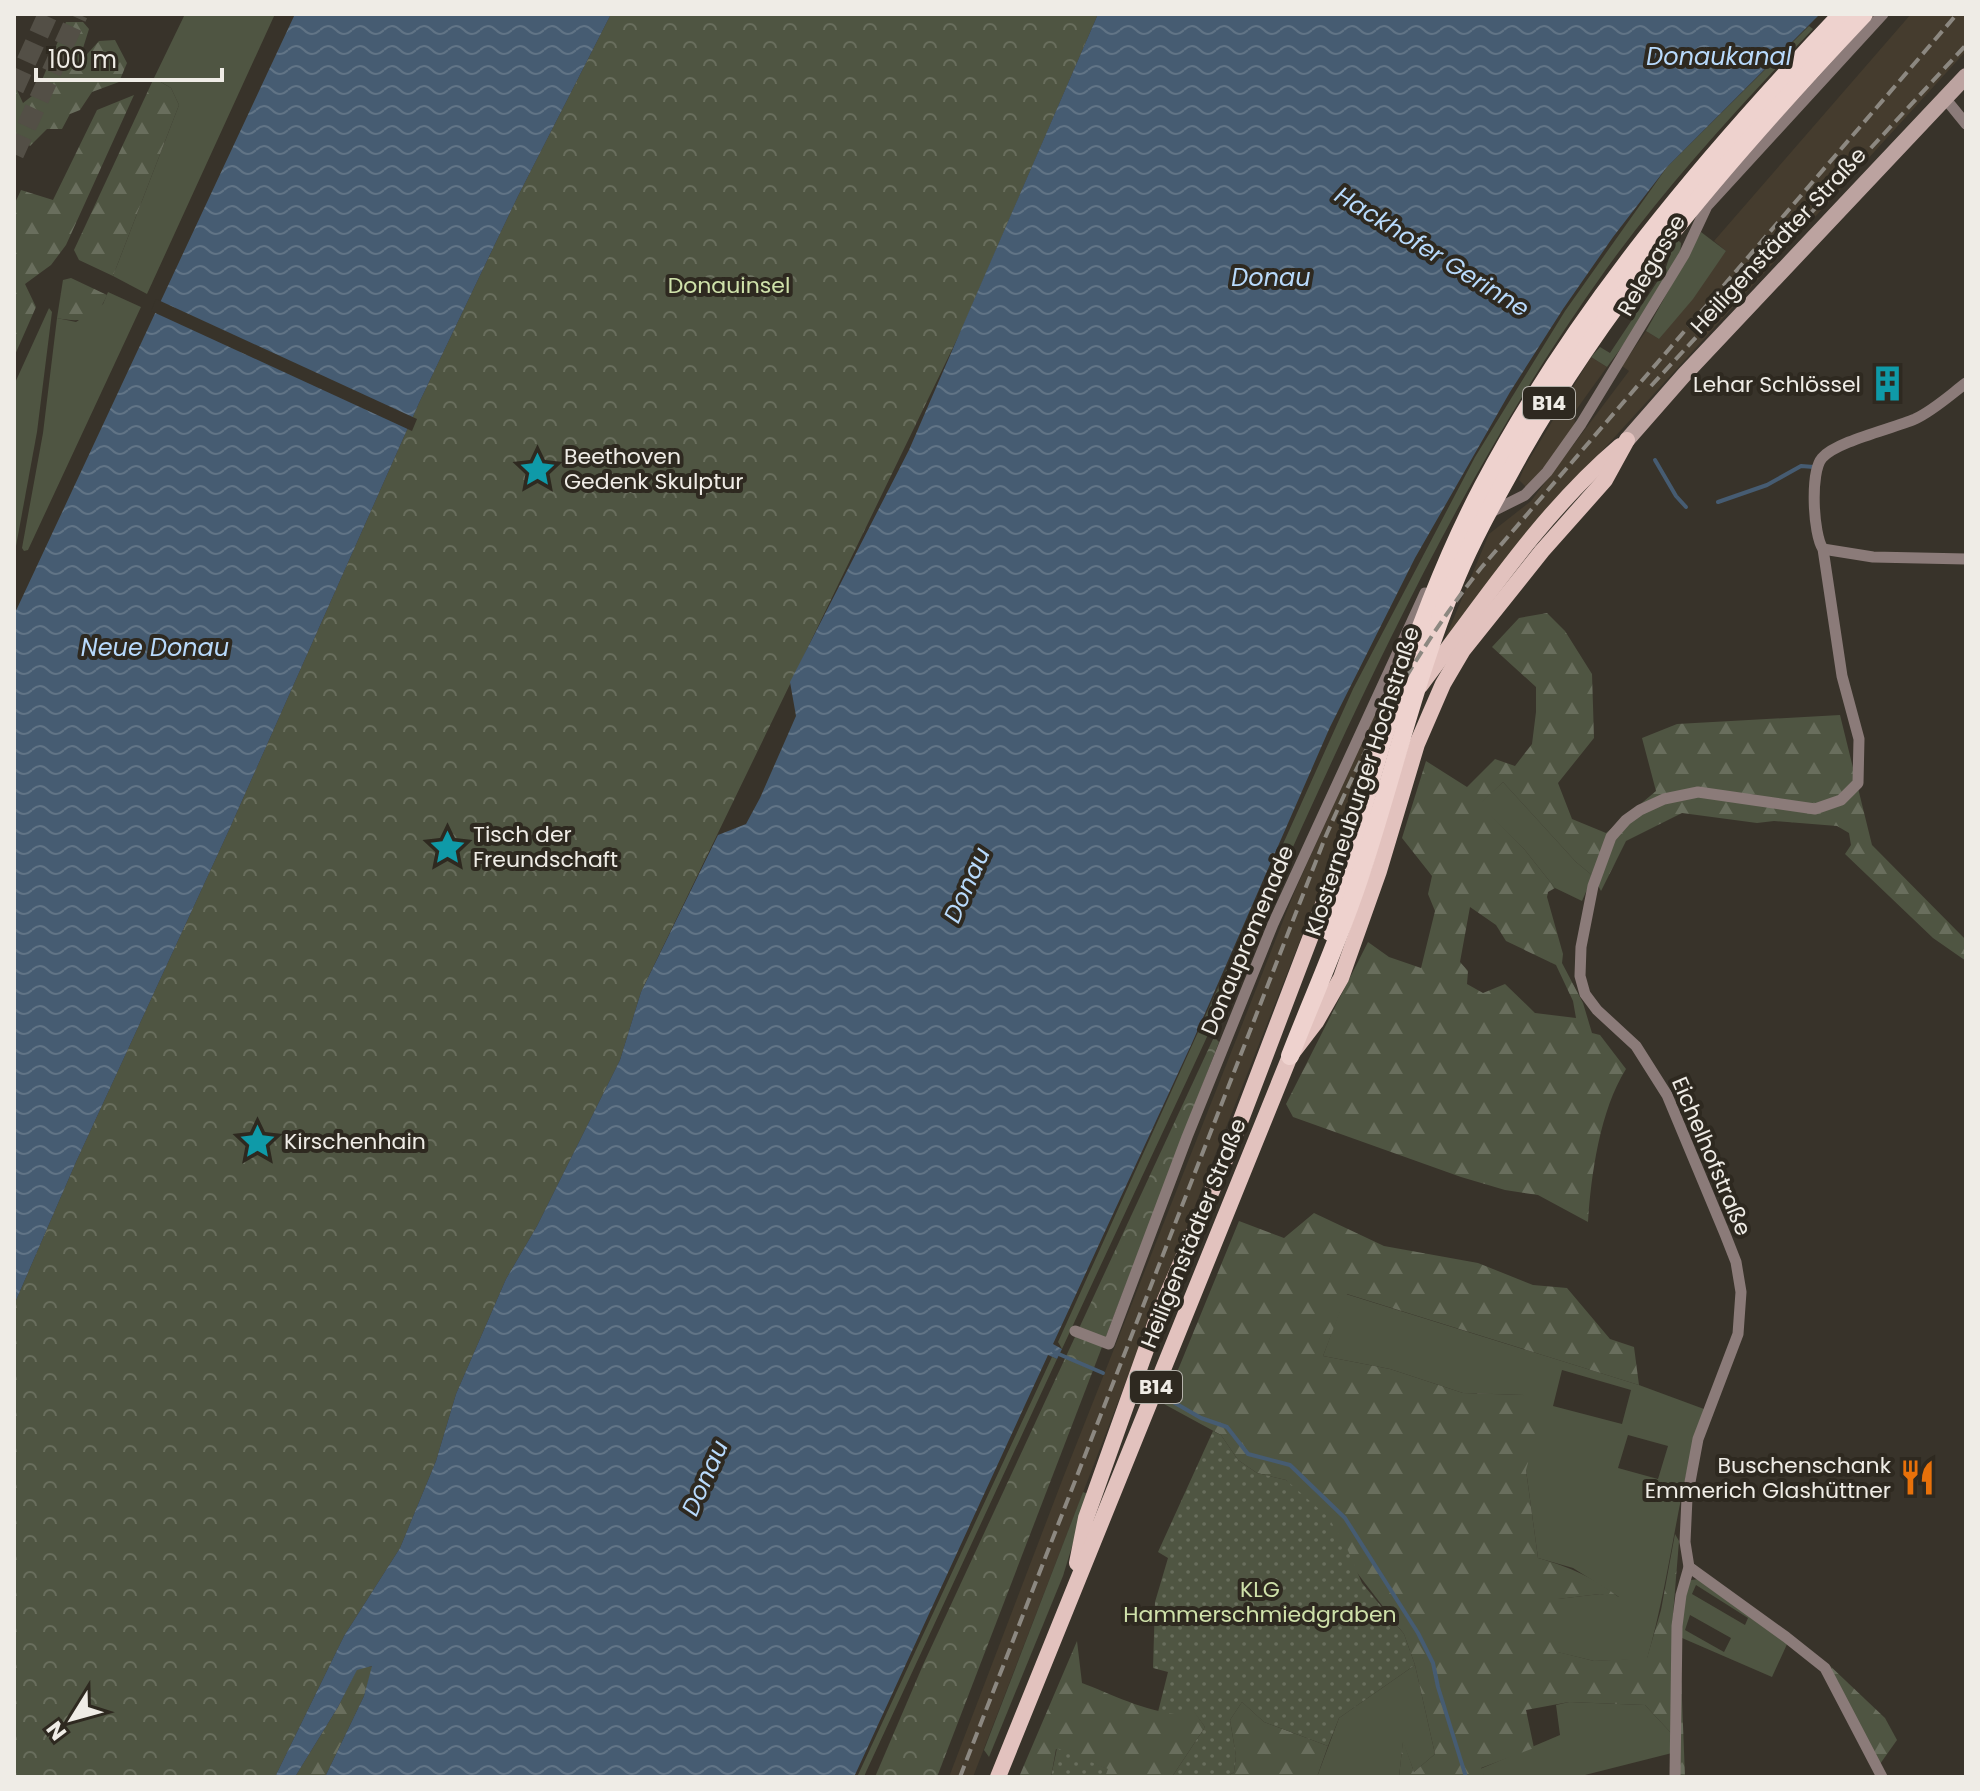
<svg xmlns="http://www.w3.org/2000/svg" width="1980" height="1791" font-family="Poppins,sans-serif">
<defs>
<pattern id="forest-firs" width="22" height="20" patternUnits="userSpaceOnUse" patternTransform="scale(2)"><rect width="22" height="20" fill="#4f5542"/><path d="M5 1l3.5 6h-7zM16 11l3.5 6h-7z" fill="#696e5d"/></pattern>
<pattern id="park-crowns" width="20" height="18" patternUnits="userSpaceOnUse" patternTransform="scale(2)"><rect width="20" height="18" fill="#4f5542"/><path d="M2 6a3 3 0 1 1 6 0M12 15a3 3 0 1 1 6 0" fill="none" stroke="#696e5d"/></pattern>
<pattern id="garden-dots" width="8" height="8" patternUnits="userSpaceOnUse" patternTransform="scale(2)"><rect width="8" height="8" fill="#4f5542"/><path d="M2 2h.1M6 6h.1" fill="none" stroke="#696e5d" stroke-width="1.8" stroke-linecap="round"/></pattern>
<pattern id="water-waves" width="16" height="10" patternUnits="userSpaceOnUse" patternTransform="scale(2)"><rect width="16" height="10" fill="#465c72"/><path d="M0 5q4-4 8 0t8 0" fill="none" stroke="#617486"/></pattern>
</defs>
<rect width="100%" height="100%" fill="#38332a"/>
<g fill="#453c2e">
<polygon points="1911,14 1966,14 1966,51 1531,529 1442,646 1489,534 1531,501 1629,371 1622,366 1646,331 1659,339 1726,251 1714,241"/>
<polygon points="1591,357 1607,367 1571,417 1575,420 1574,427 1540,474 1526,487 1519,480 1524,468"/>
<polygon points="1393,678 1358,794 1142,1340 973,1777 949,1777 1063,1478 1294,893 1354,758"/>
</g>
<g fill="#4f5542" fill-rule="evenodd">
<polygon points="185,14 275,14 147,294 113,276 179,105 171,88 154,78"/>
<path d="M1809 26 1813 29C1741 105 1669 182 1607 268 1458 476 1353 712 1249 945 1188 1080 1124 1214 1062 1349L1058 1342 1353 689 1475 457 1565 311 1667 167Z"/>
<polygon points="1701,232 1726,251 1693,299 1659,339 1646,331"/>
<polygon points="1676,238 1681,243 1680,253 1632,333 1607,367 1591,357 1600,347 1610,353 1665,270"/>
<polygon points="108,292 141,307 28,550 24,551 22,548 43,433 57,318 76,322 103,304"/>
<polygon points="49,308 52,312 37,432 14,557 14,385"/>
<polygon points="1503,782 1576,862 1593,876 1582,901 1555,888 1524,849 1479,804"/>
<path d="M1346 1294 1639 1385 1704 1409C1677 1490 1671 1577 1647 1659L1594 1661 1557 1652V1599L1600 1594 1619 1597 1573 1568 1538 1558 1526 1470 1523 1395 1463 1393 1390 1369 1323 1356ZM1562 1370 1631 1390 1622 1424 1553 1406ZM1628 1435 1668 1446 1658 1479 1618 1468Z"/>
<polygon points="1052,1357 1057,1359 866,1772 864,1777 857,1777"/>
<polygon points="1083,1492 1088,1494 1063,1576 989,1757 984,1750"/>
<path d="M1699 1579 1788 1642 1772 1677 1682 1638C1682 1620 1680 1595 1691 1580ZM1696 1585 1748 1618 1745 1625 1692 1594ZM1690 1615 1731 1638 1724 1652 1685 1630Z"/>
<polygon points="1415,1665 1435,1754 1414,1772 1403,1742 1399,1777 1317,1777 1339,1718"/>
<polygon points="1569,1702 1645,1705 1672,1734 1672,1753 1585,1775 1485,1777 1480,1769 1560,1735 1556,1705"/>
</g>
<g fill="url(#forest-firs)" fill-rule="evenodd">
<polygon points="66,22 83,22 89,29 78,64 99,41 115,40 127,63 119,82 92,92 80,110 70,114 62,129 47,129 30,146 14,135 14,90 17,90 23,103 37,92"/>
<polygon points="154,78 171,88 179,105 113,276 79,260 74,250"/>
<polygon points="134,95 66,245 51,265 25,284 36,307 14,357 14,205 21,190 53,200 97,110"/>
<path d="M71 278 107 295C96 321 82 323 57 318L63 280Z"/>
<path d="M1547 613 1565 631 1592 674 1594 738 1558 783 1572 819 1606 833 1656 791 1642 738 1677 724 1840 715 1872 845 1966 940V961L1933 938 1845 854 1851 845 1849 833 1837 826 1774 821 1757 823 1682 813 1626 841 1601 891 1593 876 1576 862 1503 782 1480 804 1524 849 1555 888 1548 892 1547 897 1563 954 1562 963 1583 1003 1592 1033 1600 1035 1626 1069C1600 1110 1591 1175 1588 1222L1538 1195 1505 1190 1461 1177 1293 1117 1286 1104 1368 942 1389 957 1421 968 1435 911 1428 894 1432 876 1402 838 1426 761 1467 787 1495 759 1515 766 1532 744 1536 712V687L1492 647 1519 618ZM1470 907 1496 925 1506 941 1556 965 1573 1001 1576 1018 1535 1013 1505 984 1483 993 1467 984 1468 971 1460 962Z"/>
<path d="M1314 1213 1384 1246 1478 1263 1533 1285 1567 1288 1610 1339 1634 1347 1639 1385 1347 1294 1323 1356 1390 1369 1463 1393 1523 1395 1541 1417 1526 1470 1538 1558C1572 1568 1593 1577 1621 1599L1600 1594 1558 1599V1652L1594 1661 1647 1658 1661 1610 1675 1534 1679 1541 1672 1627 1681 1674 1685 1777H1671L1672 1734 1645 1705 1569 1702 1526 1710 1534 1748 1481 1768 1485 1777H1399L1403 1740 1414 1772 1435 1754 1415 1665 1404 1634 1286 1480 1257 1473 1238 1460 1221 1435 1164 1404 1239 1221 1284 1238Z"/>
<path d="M1077 1641 1082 1683C1113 1694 1161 1721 1194 1711L1205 1727 1172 1777H1105L1107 1769 1056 1749 1051 1777H1019Z"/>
<polygon points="1827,1663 1885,1718 1897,1740 1880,1764"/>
<polygon points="373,1666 364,1696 325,1777 295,1777 338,1707 357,1669"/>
<polygon points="1242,1702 1264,1722 1328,1746 1317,1777 1227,1777 1234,1772 1236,1756 1230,1720"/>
</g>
<g fill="url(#park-crowns)">
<polygon points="611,14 1098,14 961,331 641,992 620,1060 537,1226 506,1279 456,1394 436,1461 400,1548 344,1636 275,1777 14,1777 14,1305 76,1162 229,830 419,403 518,196"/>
<polygon points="1214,1037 1219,1042 937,1777 875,1777 923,1665"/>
</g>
<g fill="url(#garden-dots)">
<polygon points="1213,1431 1221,1435 1238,1460 1257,1473 1286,1480 1328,1517 1346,1546 1362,1583 1404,1634 1415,1665 1339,1718 1328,1746 1264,1722 1242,1702 1230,1720 1236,1756 1234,1772 1227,1777 1172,1777 1205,1727 1194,1712 1183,1715 1158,1712 1168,1672 1153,1668 1155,1602 1168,1558 1158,1552"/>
<polygon points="1057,1748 1108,1769 1105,1777 1051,1777"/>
</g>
<g fill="url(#water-waves)">
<polygon points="295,14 611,14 518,196 419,403 229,830 76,1162 14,1305 14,615"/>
<polygon points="1098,14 1820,14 1667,167 1613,237 1563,309 1510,392 1415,558 1330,727 1192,1043 1053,1344 1062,1349 1057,1359 1048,1355 854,1777 325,1777 364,1696 372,1666 357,1670 338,1707 295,1777 275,1777 344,1636 400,1548 436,1461 456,1394 506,1279 537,1226 620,1060 641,992 718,835 746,824 760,798 796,716 790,682 909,450"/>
</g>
<polygon fill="#38332a" points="156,299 417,419 412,431 151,311"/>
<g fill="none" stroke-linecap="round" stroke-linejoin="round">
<g stroke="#465c72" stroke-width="4">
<polyline points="1655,460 1676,496 1686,507"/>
<polyline points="1718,502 1767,485 1801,466 1814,467"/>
<polyline points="1054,1352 1103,1373"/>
<polyline points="1168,1399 1201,1418 1227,1427 1248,1454 1290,1465 1345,1518 1418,1633 1433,1663 1438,1687 1466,1777"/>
</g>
<g stroke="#534f46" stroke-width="20" stroke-dasharray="20 10" stroke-linecap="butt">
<polyline points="14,89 48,14"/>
<polyline points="14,154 78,14"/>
</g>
<g stroke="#8b7b79" stroke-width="11">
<polyline points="1944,97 1966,124"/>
<polyline points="1487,514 1525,495 1547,472 1581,424 1684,255 1707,206 1883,14"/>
<polyline points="1823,549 1873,557 1966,559"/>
<polyline points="1075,1331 1109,1344 1187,1137 1273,924 1425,593"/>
<polyline points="1689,1567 1786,1637 1825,1668 1882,1777"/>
<path d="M1675 1777 1677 1626 1681 1595 1689 1567 1685 1542 1687 1498 1698 1439 1738 1334 1741 1292 1736 1262 1725 1234 1667 1095 1636 1046 1597 1010 1585 994 1580 976 1581 947 1593 886 1611 837 1626 820 1640 810 1664 799 1698 792 1815 809 1841 800 1858 783 1859 739 1842 676 1823 549C1813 534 1810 472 1822 458 1837 441 1892 429 1915 419 1934 410 1950 395 1966 383"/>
</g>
<polyline stroke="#bca3a0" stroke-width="16" points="1627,440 1684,375 1966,76"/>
<g stroke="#e2c2be" stroke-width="16">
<path d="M1420 686C1481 605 1542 512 1620 446"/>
<polyline points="1077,1563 1086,1518 1158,1316 1229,1151 1346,844"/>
<polyline points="998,1777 1290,1056 1316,1022 1341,978 1379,871 1417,744 1443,684 1463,650 1542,551 1605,480 1627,440"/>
</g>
<g stroke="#eed2ce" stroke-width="18">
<path d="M1330 932C1368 784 1412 621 1483 486 1576 310 1706 157 1842 14"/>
<path d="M1290 1056C1314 994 1342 933 1362 870 1394 772 1417 671 1457 576 1475 533 1499 492 1521 452 1614 289 1736 150 1864 14"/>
</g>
<g stroke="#8c8881" stroke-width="4" stroke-dasharray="12 6" stroke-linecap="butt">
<polyline points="1651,386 1966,45"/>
<path d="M960 1777 1325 838C1368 739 1414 653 1481 568L1957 14"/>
</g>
</g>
<defs>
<symbol id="building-bare" viewBox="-9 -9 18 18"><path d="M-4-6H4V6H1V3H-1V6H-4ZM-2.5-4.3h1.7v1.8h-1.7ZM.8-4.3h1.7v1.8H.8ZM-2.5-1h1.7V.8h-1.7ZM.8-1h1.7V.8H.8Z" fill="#0f9aa8" stroke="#2e2920" stroke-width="2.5" paint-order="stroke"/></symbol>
<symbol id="sight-bare" viewBox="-9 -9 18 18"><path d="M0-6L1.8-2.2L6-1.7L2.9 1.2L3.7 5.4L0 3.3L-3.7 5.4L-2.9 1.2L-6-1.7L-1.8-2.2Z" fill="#0f9aa8" stroke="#2e2920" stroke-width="2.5" paint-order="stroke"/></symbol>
<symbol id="restaurant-bare" viewBox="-9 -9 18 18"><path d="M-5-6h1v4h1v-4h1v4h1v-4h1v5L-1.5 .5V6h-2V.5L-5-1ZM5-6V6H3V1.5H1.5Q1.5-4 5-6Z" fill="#e8710a" stroke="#2e2920" stroke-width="2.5" paint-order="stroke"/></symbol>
</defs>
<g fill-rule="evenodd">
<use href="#building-bare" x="1862" y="358" width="51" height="51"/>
<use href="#sight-bare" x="512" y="444" width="51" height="51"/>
<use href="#sight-bare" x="422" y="822" width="51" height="51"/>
<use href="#sight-bare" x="232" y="1116" width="51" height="51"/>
<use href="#restaurant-bare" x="1892" y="1452" width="51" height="51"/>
</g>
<g text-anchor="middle" stroke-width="8" stroke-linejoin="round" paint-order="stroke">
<g fill="#2e2920" stroke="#b5b2ab" stroke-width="2">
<rect x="1523" y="387" width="52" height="32" rx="6"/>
<rect x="1130" y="1371" width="52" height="32" rx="6"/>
</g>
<g font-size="20" font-weight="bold" fill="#efece6">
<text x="1549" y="410">B14</text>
<text x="1156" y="1394">B14</text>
</g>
<g font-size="22" fill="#efece6" stroke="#2e2920">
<text transform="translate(1778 240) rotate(-47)" y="8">Heiligenstädter Straße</text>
<text transform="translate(1651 265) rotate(-60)" y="8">Relegasse</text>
<text transform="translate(1362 781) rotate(-72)" y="8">Klosterneuburger Hochstraße</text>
<text transform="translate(1247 940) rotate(-67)" y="8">Donaupromenade</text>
<text transform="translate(1712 1156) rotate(67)" y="8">Eichelhofstraße</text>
<text transform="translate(1193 1233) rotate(-68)" y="8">Heiligenstädter Straße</text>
</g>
<g font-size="22" fill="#cfe1aa" stroke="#2e2920">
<text x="729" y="293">Donauinsel</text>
<text x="1260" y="1597">KLG<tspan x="1260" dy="25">Hammerschmiedgraben</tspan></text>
</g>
<g font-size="22" fill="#efece6" stroke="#2e2920" text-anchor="start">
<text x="1861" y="392" text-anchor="end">Lehar Schlössel</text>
<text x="564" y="464">Beethoven<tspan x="564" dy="25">Gedenk Skulptur</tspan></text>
<text x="473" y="842">Tisch der<tspan x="473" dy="25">Freundschaft</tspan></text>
<text x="284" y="1149">Kirschenhain</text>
<text x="1891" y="1473" text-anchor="end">Buschenschank<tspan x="1891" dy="25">Emmerich Glashüttner</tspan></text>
</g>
<g font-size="24" font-style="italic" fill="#b8dafc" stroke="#2e2920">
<text x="1719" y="65">Donaukanal</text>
<text transform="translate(1432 252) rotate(32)" y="8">Hackhofer Gerinne</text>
<text x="1271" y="286">Donau</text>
<text x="155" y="656">Neue Donau</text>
<text transform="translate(967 885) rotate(-66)" y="8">Donau</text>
<text transform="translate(705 1478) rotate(-66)" y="8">Donau</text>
</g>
</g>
<rect width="1980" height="1791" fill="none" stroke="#efece6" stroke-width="32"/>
<g transform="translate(72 1719) rotate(233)" stroke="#2e2920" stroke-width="6" paint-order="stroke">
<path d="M0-6L14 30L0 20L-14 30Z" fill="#efece6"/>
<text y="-12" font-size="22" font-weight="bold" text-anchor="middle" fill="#efece6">N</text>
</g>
<path d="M36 68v12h186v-12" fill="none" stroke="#efece6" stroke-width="4"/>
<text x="48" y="68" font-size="24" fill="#efece6" stroke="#2e2920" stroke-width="6" paint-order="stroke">100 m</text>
</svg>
